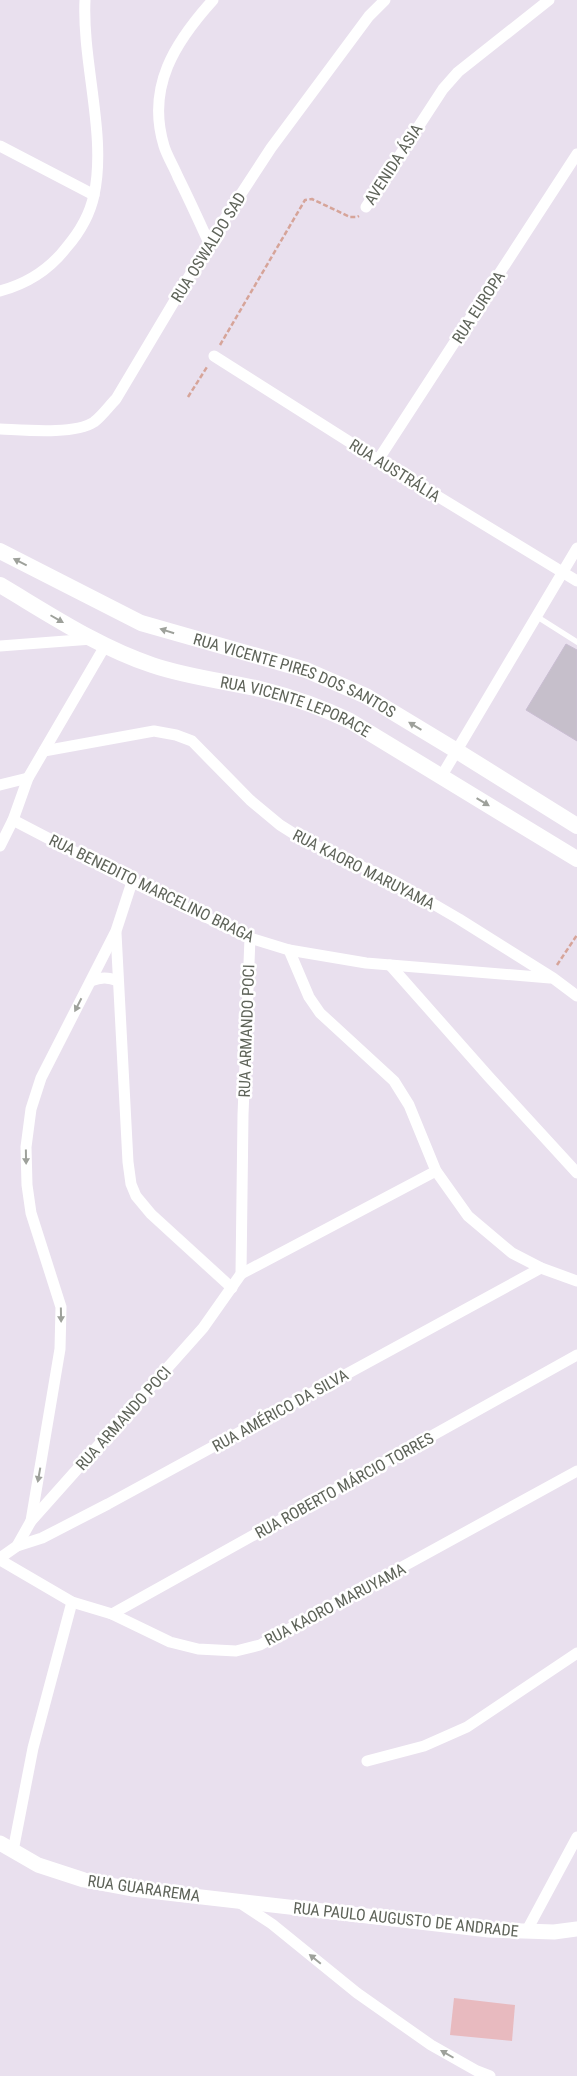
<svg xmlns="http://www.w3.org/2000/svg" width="577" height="2076" font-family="'Roboto Condensed',sans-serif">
<rect width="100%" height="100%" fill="#e9e0ee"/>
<polygon fill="#e8babf" points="454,1998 515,2005 512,2041 450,2035"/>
<polygon fill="#c6bfcb" stroke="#cabed3" points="566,644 577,650 577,741 526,710"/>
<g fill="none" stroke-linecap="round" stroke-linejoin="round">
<g stroke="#d6a499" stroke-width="2.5" stroke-dasharray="5 2.5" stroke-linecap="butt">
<polyline points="220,345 305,200 312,199 350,217 357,217 359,216"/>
<polyline points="188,397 207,367"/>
<polyline points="557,965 577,935"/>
</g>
<polyline stroke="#fff" stroke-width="5.5" points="536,616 577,642"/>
<g stroke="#fff" stroke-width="11">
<polyline points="0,146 94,195"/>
<polyline points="366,207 443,89 458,72 549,0"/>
<path d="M209 243C199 221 189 199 178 177 174 167 167 156 164 146 146 87 175 42 213 0"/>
<path d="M0 291C26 284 49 270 66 248 79 233 90 214 94 195 107 135 82 63 85 0"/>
<polyline points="214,356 378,460 577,581"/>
<path d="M0 429C24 430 74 435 94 422 102 416 109 406 116 399L209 243 271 148 369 16 385 0"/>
<polyline points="378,460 577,154"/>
<polyline points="0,646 92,639"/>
<polyline points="44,751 154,731 176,735 192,741 250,800 280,825 307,842 394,881 459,919 553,978 577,996"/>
<polyline points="441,777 577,548"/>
<polyline points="0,785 28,778"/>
<polyline points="13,820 132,882 250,938 289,950 309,997 320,1013 394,1081 409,1105 436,1171 468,1216 512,1253 541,1268 577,1281"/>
<polyline points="0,846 13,820 28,778 105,646"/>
<polyline points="116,933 128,1162 131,1184 136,1196 151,1214 232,1288"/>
<polyline points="289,950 366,963 550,978"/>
<polyline points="390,965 489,1077 577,1173"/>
<path d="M91 981C101 977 108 977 118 981"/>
<polyline points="241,1274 436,1171"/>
<polyline points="31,1521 60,1349 61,1307 31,1213 27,1185 26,1147 31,1109 41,1078 116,931 132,882"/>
<polyline points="17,1546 42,1538 108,1504 541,1268"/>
<polyline points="0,1558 17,1546 31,1521 203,1328 241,1274 243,1115 250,938"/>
<polyline points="0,1560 72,1602 112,1614 170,1642 198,1649 236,1651 260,1645 577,1471"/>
<polyline points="112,1614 577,1355"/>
<polyline points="367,1761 424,1746 467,1727 577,1653"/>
<polyline points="13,1851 33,1748 72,1602"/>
<polyline points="240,1903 272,1924 357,1993 431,2045 477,2071 490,2076"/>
<polyline points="526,1932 577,1837"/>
</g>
<polyline stroke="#fff" stroke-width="15" points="0,1843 38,1865 84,1880 132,1889 489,1930 554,1932 577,1929"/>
<g stroke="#fff" stroke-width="16">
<path id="s1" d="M0 551 141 623 306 670 366 696 457 751 577 826"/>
<path id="s2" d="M0 585C49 614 98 647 152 665 187 677 224 681 260 689 292 697 321 707 350 721L577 859"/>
</g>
</g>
<defs><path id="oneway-solid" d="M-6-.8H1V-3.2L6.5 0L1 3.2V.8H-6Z" transform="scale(1.25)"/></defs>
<g fill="#9ea19b">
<use href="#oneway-solid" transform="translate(20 562) rotate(-153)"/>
<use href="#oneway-solid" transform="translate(57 619) rotate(30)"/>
<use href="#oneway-solid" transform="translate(167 631) rotate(-162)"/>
<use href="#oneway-solid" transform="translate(415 726) rotate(-149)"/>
<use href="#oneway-solid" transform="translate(483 802) rotate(31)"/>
<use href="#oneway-solid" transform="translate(78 1005) rotate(117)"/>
<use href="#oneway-solid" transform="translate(26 1157) rotate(89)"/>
<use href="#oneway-solid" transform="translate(61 1315) rotate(89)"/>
<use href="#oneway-solid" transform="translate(39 1475) rotate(100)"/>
<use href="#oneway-solid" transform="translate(315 1959) rotate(-141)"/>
<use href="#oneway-solid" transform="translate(447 2054) rotate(-150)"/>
</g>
<g text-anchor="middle" stroke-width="5" stroke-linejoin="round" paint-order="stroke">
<g font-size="16" fill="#5e6359" stroke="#fff">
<text transform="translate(393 164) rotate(-57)" y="6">AVENIDA ÁSIA</text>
<text transform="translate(208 247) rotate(-58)" y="6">RUA OSWALDO SAD</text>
<text transform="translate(478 307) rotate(-57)" y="6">RUA EUROPA</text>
<text transform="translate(395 470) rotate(32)" y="6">RUA AUSTRÁLIA</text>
<text dy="6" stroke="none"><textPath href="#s1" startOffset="321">RUA VICENTE PIRES DOS SANTOS</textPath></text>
<text dy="6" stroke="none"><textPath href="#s2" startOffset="322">RUA VICENTE LEPORACE</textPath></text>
<text transform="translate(364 869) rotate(27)" y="6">RUA KAORO MARUYAMA</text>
<text transform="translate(152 888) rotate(26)" y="6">RUA BENEDITO MARCELINO BRAGA</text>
<text transform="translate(246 1031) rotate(-88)" y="6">RUA ARMANDO POCI</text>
<text transform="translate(280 1410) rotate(-29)" y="6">RUA AMÉRICO DA SILVA</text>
<text transform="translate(123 1418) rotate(-48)" y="6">RUA ARMANDO POCI</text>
<text transform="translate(344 1485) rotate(-29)" y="6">RUA ROBERTO MÁRCIO TORRES</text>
<text transform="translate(335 1604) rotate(-28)" y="6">RUA KAORO MARUYAMA</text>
<text transform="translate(144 1888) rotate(8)" y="6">RUA GUARAREMA</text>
<text transform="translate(406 1919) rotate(6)" y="6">RUA PAULO AUGUSTO DE ANDRADE</text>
</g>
</g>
</svg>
